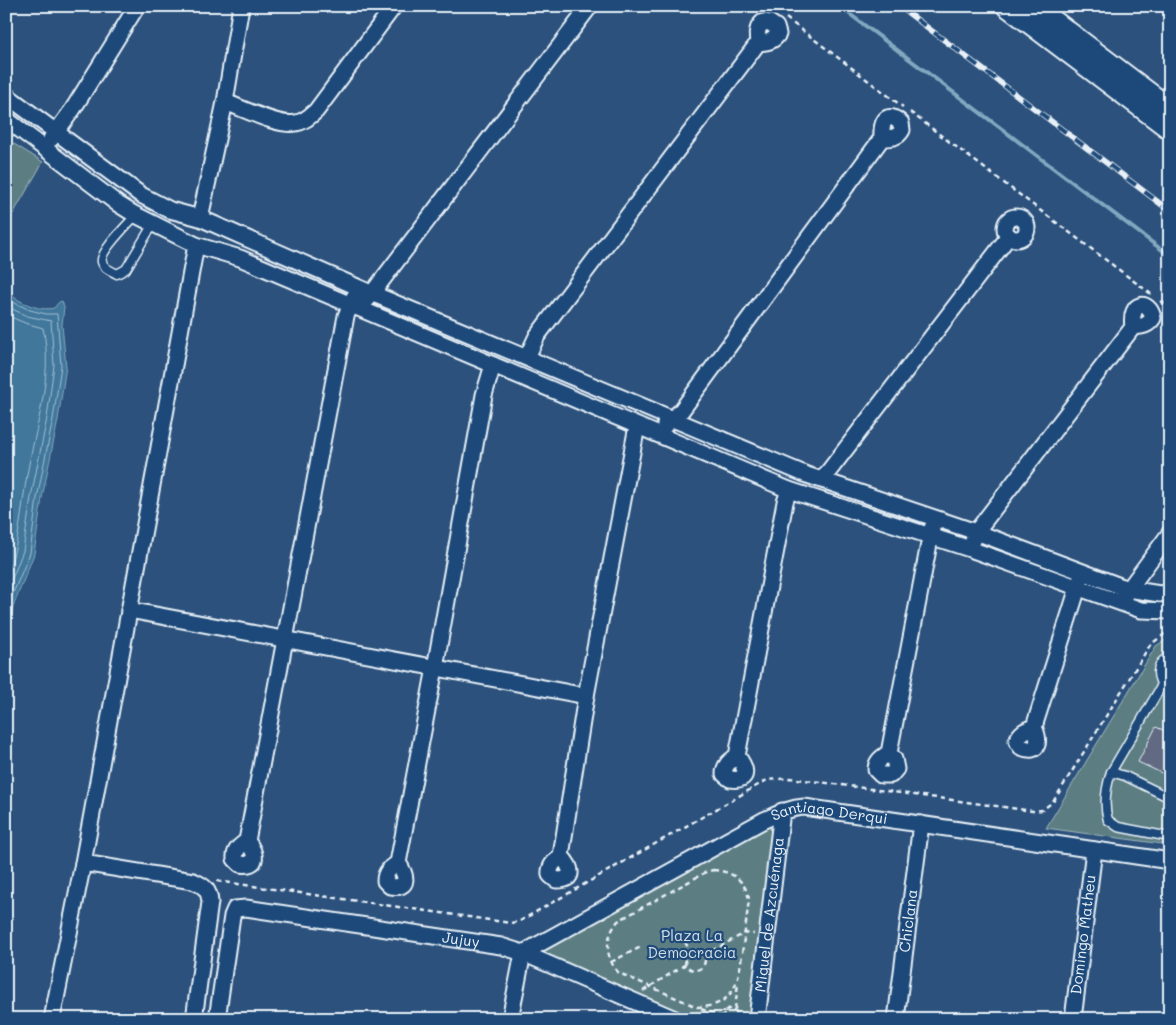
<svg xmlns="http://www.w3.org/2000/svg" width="1176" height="1025" font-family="Mali,sans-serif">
<rect width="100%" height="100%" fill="#2c517c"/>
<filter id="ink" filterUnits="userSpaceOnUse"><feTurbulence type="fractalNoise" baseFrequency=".02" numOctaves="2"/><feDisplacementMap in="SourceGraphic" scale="10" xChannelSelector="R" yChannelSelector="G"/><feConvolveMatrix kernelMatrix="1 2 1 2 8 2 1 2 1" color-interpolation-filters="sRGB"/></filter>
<g filter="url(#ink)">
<g fill="#5c7e83" stroke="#a2b8be">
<polygon points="6,139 43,162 13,214 6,210"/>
<polygon points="1170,637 1170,845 1046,828 1156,646"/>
<polygon points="772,824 774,825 752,1019 689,1019 548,958 544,955 544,949"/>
</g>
<path fill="#40779b" stroke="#83a8c0" d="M6 292C19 301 38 312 54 308L59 302 62 301 64 307 62 325 66 366 58 420 42 498 34 554 13 607 6 637Z"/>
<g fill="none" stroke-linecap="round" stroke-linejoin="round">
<g stroke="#a5c0d3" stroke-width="1">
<polyline points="6,299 30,310 46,314 57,314 61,366 53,419 37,498 30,553 8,605 6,615"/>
<polyline points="6,306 27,316 51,321 54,365 47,418 31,497 23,551 6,594"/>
<path d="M6 315 25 323 43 328C54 377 35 428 27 475 21 509 20 544 6 576"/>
</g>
<polyline stroke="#83a8c0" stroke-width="4" points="839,6 1170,256"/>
</g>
<polygon fill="#626b83" stroke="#e8f1f8" points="1156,727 1170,733 1170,777 1138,762"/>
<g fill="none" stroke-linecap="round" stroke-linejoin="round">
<defs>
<g id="service">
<path d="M136 215C129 223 99 252 102 262 104 269 112 271 117 274L126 269 153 224"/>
<path d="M1162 685 1111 772C1106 788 1103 804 1108 820L1118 827 1170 837"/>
<path d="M1162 685C1155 673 1157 662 1170 656"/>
<polyline points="1111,772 1125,776 1170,798"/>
</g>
<g id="minor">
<polyline points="6,95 141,195 170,210 200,218 371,293 807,475 976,532 1128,589 1160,594 1170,592"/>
<path d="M225 102C242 108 279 127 296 123 304 122 310 116 316 111L394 6"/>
<polyline points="6,119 118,204 134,214 196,245 240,258 789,490 970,549 1141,610 1170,611"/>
<polyline points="51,139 73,109 137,6"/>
<circle cx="1016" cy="228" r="11"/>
<polyline points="200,218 225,102 241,6"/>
<polyline points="367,300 590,6"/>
<path d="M527 357 537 336 758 43C757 35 756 28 763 22L770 23 776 27 778 34C773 42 767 42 758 43"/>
<path d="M665 425 681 411 882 138C881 124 885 109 901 123L902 130C898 138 891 138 882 138"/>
<polyline points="822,480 1009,236"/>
<path d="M973 541 976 532 1133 327C1129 301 1149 299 1153 318 1148 326 1142 326 1133 327"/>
<polyline points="1123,597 1170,533"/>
<polyline points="129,610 586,696"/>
<path d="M1034 727C1026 730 1020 732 1017 741L1021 747C1040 755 1040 740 1034 727L1081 578"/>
<path d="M889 753 894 759 896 769 891 775H881L876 770C876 761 882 757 889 753L932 528"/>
<path d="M737 756C746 767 751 782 730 779L724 774C724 765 730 761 737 756L785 502 789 490"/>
<path d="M247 841C256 853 260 867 240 864L235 859C234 850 240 846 247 841L346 316 354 297"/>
<path d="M561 856C571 866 577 881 556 880L550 875C549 866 554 862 561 856L586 696 637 426"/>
<path d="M83 863 193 881C205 886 209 890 210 902L194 1019"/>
<path d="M398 863C406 874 411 890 390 886L385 881C385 871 391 868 398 863L435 668 484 395 493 365"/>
<polyline points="52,1019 83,863 196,245"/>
<path id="s1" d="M217 1019 232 916 235 909 246 908 501 946 523 953 675 1019"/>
<path id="s2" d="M510 1019 523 953 764 820C778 814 789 808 804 807L1170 861"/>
<path id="s3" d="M757 1019 782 811"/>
<path id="s4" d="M896 1019 921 824"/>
<path id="s5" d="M1073 1019 1094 850"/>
</g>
<g id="secondary">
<polyline points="1007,6 1170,129"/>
<polyline points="1034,6 1170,109"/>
</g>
</defs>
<use href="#service" stroke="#e8f1f8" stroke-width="11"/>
<use href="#minor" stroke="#e8f1f8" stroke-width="19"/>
<use href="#secondary" stroke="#e8f1f8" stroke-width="24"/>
<g stroke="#e8f1f8" stroke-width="2.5" stroke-dasharray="5 4" stroke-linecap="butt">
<polyline points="771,6 776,10"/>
<polyline points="786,18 903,107"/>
<polyline points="910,112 1151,294"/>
<polyline points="1161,301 1170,308"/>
<path d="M713 870C732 871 745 880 749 899 747 915 745 931 743 946 739 978 737 1007 697 1007L619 973C604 958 605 937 618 921L706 872Z"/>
<polyline points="217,881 511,923 520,921 767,780 790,778 1033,811 1042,810 1053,802 1150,645 1170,630"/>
<polyline points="685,942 690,951"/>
<circle cx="695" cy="960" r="10"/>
<polyline points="704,955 745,933 754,934"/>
<polyline points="611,962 641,947"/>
<polyline points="643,991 686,964"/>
<polyline points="701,1009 723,1017"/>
<polyline points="735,1009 738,983"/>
<polyline points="723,1019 724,1012 730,1008 737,1012 738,1019"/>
</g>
<use href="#service" stroke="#1f4a7a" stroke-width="8"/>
<use href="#minor" stroke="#1f4a7a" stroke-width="15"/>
<use href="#secondary" stroke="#1f4a7a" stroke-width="20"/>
<defs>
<polyline id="rail" points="899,6 1170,211"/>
</defs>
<use href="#rail" stroke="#e8f1f8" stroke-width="5.5"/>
<use href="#rail" stroke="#1f4a7a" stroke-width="4" stroke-dasharray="11" stroke-linecap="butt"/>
</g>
</g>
<g text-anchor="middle" stroke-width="4.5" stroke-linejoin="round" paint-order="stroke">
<g font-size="15" fill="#e8f1f8" stroke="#1f4a7a">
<text dy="5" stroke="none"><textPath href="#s2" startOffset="410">Santiago Derqui</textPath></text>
<text dy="5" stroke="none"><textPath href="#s3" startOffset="105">Miguel de Azcuénaga</textPath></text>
<text dy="5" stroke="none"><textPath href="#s4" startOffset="99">Chiclana</textPath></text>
<text dy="5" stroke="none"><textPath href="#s5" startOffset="85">Domingo Matheu</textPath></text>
<text dy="5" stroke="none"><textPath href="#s1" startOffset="340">Jujuy</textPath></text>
</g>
<g font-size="15" fill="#d3e0e6" stroke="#1f4a7a">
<text x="692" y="941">Plaza La<tspan x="692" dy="17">Democracia</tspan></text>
</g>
</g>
<rect width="1176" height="1025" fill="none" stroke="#1f4a7a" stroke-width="25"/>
<rect x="12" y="12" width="1151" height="1000" fill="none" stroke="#e8f1f8" stroke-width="2" filter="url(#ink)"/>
</svg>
